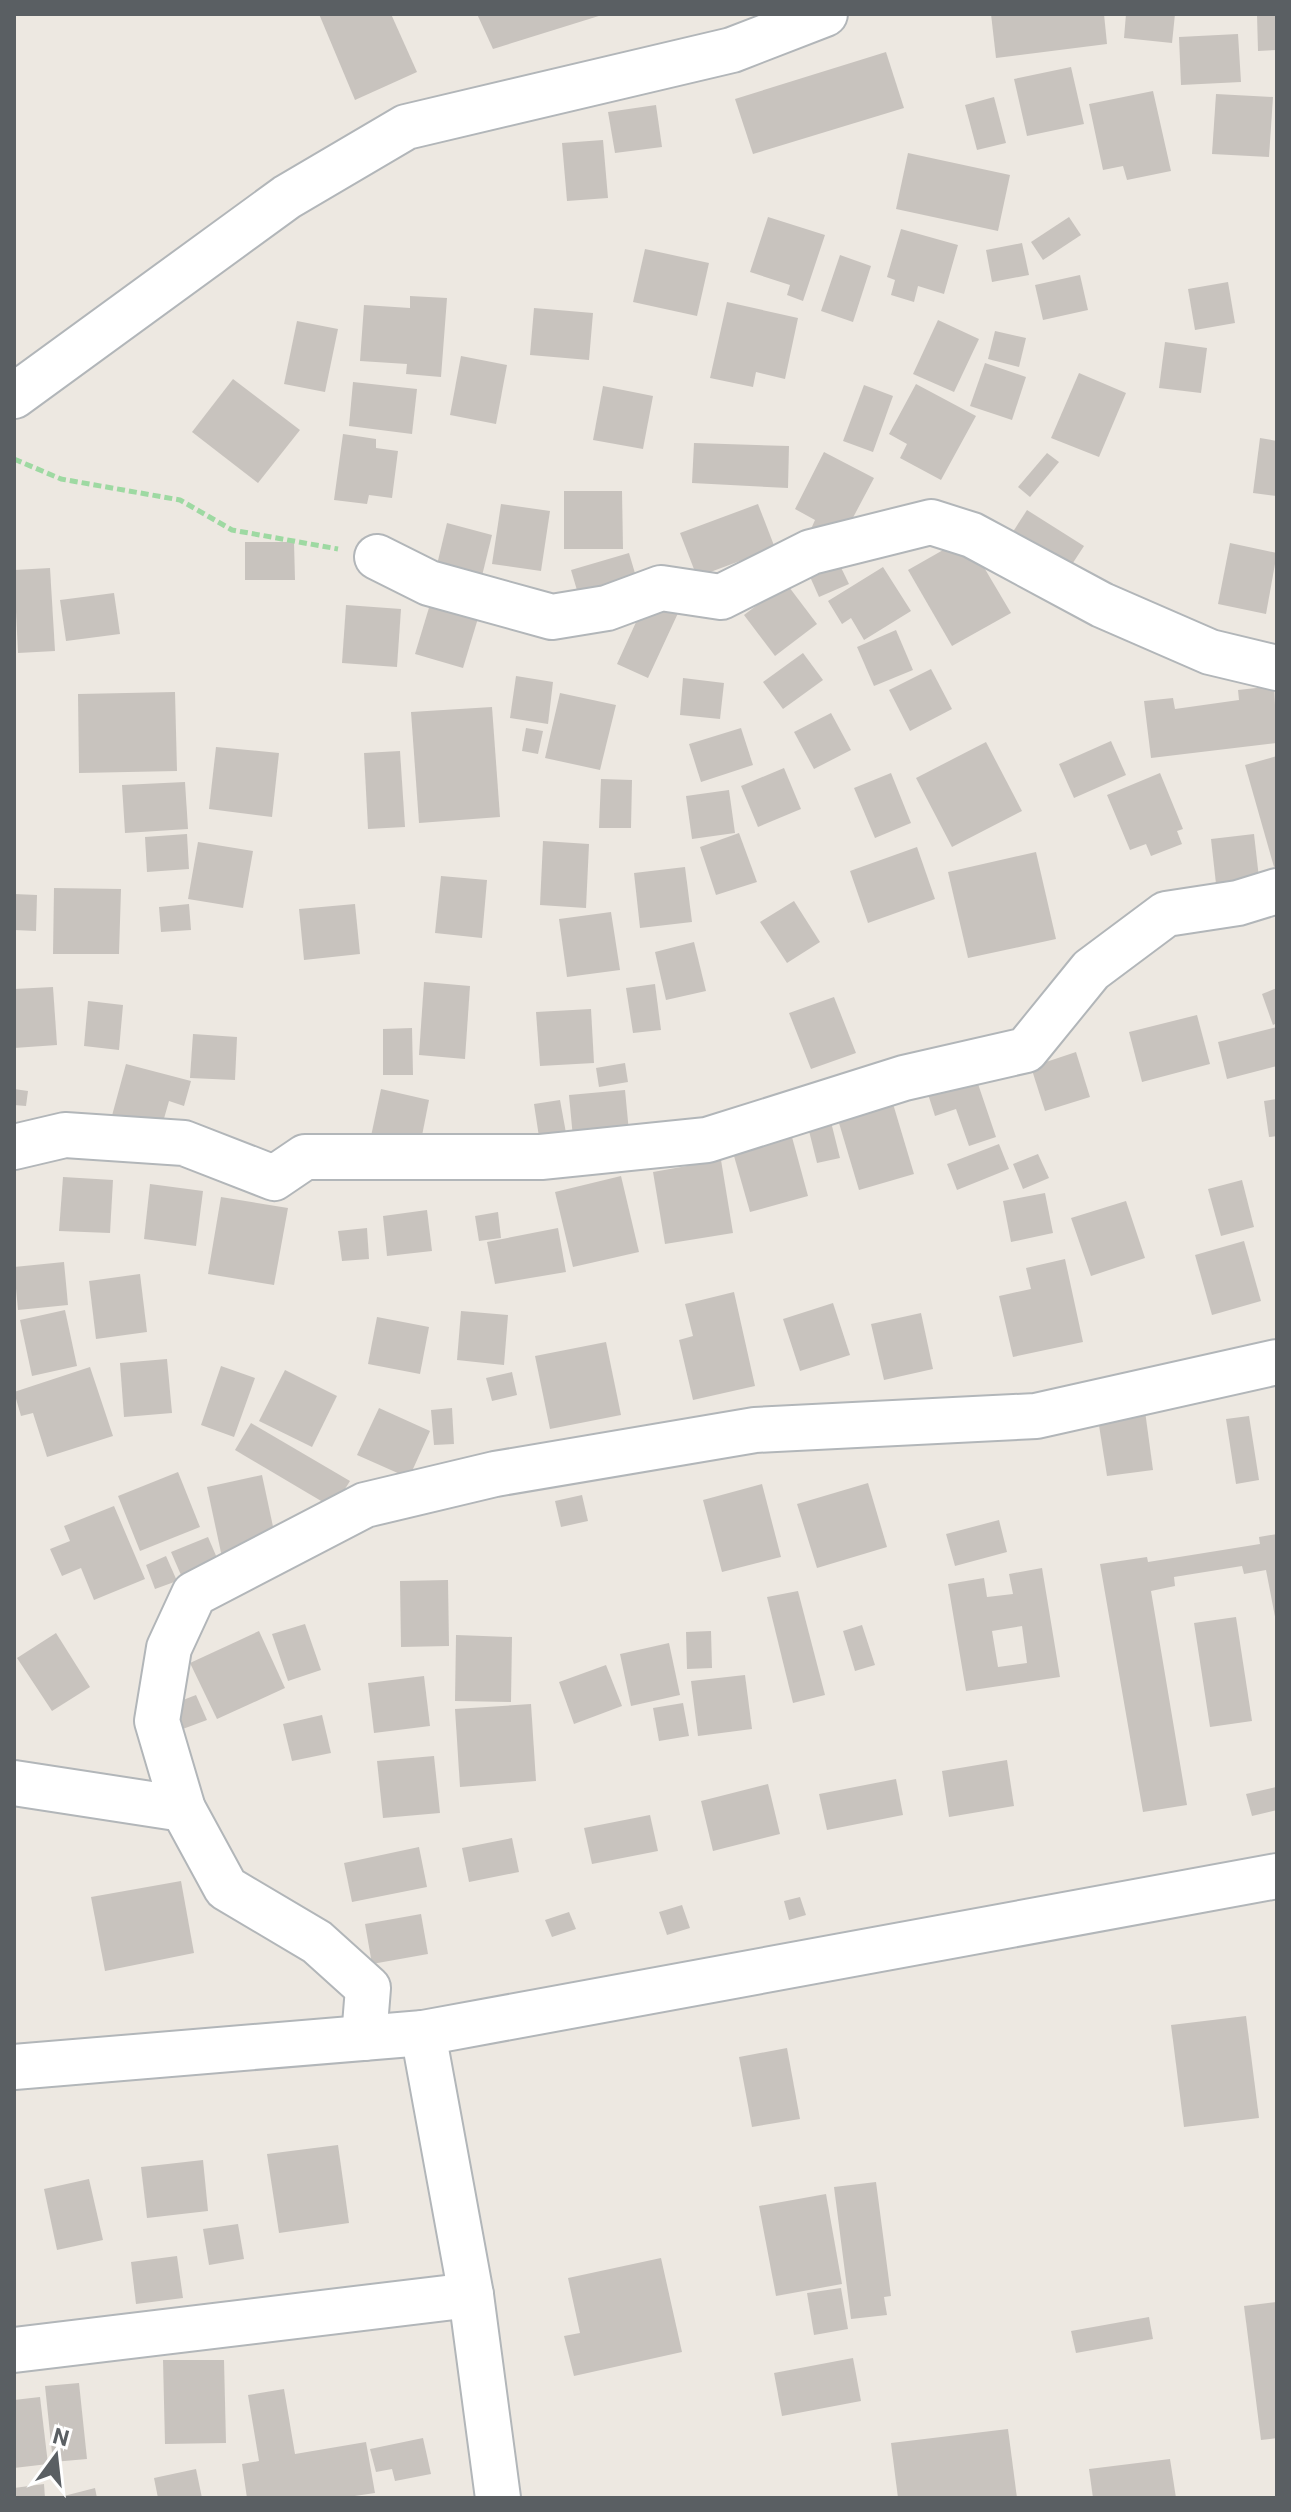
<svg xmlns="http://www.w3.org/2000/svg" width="1291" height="2512" font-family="Roboto,sans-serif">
<rect width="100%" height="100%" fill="#ede8e1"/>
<g fill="#c8c3be" fill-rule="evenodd">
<polygon points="319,14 391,14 417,72 355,100"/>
<polygon points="477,14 601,14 602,15 493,49"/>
<polygon points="991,14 1104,14 1107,44 996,58"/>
<polygon points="1126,14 1175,14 1172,43 1124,38"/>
<polygon points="1257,14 1277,14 1277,50 1258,51"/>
<polygon points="1238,34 1241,82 1181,85 1179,37"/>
<polygon points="886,52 904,108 753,154 735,99"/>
<polygon points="1071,67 1084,124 1027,136 1014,79"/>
<polygon points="1153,91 1171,171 1127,180 1123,166 1103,170 1089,104"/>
<polygon points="1216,94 1273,97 1269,157 1212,154"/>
<polygon points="994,97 1006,143 977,150 965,105"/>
<polygon points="656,105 662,147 615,153 608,112"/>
<polygon points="603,140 608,198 567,201 562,143"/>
<polygon points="908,153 1010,175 998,231 896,209"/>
<polygon points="768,217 825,235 803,301 787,295 790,285 750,272"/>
<polygon points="1069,217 1081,235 1043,260 1031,242"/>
<polygon points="901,229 958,245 944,294 918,286 914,302 891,295 895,280 887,277"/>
<polygon points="1022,243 1029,275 992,282 986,250"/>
<polygon points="645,249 709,263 697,316 633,302"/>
<polygon points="840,255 871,266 853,322 821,311"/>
<polygon points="1080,275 1088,310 1043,320 1035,285"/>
<polygon points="1228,282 1235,323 1195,330 1188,289"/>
<polygon points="410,296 447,298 441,377 406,374 407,364 360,361 364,305 410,308"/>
<polygon points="727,302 798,318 785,379 756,372 753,387 710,378"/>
<polygon points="534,308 593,313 589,360 530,355"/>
<polygon points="938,320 979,339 954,392 913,374"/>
<polygon points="297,321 338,329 325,392 284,384"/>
<polygon points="995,331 1026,338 1019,367 988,359"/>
<polygon points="1165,342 1207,348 1201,393 1159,388"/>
<polygon points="461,356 507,365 496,424 450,415"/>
<polygon points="985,363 1026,377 1012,420 970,406"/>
<polygon points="1079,373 1126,393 1099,457 1051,438"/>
<polygon points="233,379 300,430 258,483 192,432"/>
<polygon points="353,382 417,389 412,434 349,426"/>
<polygon points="916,384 976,416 941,480 900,458 907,444 889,434"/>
<polygon points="864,385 893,396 873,452 843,441"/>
<polygon points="603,386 653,396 643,449 593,440"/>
<polygon points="343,434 376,439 376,448 398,451 392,498 369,495 367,504 334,500"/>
<polygon points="1260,438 1277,441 1277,496 1253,493"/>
<polygon points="694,443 789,446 788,488 692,483"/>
<polygon points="824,452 874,478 839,544 811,529 815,520 795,509"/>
<polygon points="1047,453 1059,462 1030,497 1018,487"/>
<polygon points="564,491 622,491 623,549 564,549"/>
<polygon points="501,504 550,511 541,571 492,564"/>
<polygon points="758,504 775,548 697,577 680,533"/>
<polygon points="1027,510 1084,546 1063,578 1007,541"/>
<polygon points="447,523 492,535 480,584 435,573"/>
<polygon points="966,537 1011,613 952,646 908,570"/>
<polygon points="245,542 294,542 295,580 245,580"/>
<polygon points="1230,543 1277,553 1266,614 1218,604"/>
<polygon points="832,549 849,584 819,597 803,561"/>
<polygon points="629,553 637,580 579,597 571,570"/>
<polygon points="883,567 911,611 864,640 851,618 842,624 828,601"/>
<polygon points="50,568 55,651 18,653 14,570"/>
<polygon points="786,583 817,624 775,656 744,615"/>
<polygon points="114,593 120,634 66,641 60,600"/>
<polygon points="637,598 679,611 648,678 617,664 637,620"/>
<polygon points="431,601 479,615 463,668 415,654"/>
<polygon points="346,605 401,609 397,667 342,663"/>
<polygon points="896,630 913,670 874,686 857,647"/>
<polygon points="803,653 823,680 783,709 763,682"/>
<polygon points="931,669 952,709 910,731 889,690"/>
<polygon points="516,676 553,682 548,724 510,718"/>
<polygon points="683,678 724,683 720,719 680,715"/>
<polygon points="1274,686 1277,743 1151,758 1144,701 1173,698 1175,709 1239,700 1238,690"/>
<polygon points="175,692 177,771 79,773 78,694"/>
<polygon points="560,693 616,705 600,770 545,758"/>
<polygon points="492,707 500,817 419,823 411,712"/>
<polygon points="831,713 851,750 814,769 794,732"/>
<polygon points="526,728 543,731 538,754 522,751"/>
<polygon points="741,728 753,765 701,782 689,744"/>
<polygon points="1111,741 1126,775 1074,798 1059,764"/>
<polygon points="986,742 1022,811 952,847 916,778"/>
<polygon points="216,747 279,753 272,817 209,809"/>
<polygon points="400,751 405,827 368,829 364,753"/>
<polygon points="1277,756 1277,866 1274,867 1245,765"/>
<polygon points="784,768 801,809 758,827 741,786"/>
<polygon points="891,773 911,823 875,838 854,788"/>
<polygon points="1160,773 1183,829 1177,831 1182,844 1151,856 1146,844 1130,850 1107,795"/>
<polygon points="601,779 632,780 631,828 599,828"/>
<polygon points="185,782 188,829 125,833 122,785"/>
<polygon points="729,790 735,833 692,839 686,796"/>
<polygon points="739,833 757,882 716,895 700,847"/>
<polygon points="187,834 189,869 147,872 145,837"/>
<polygon points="1254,834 1259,878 1216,884 1211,839"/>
<polygon points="543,841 589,844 586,908 540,905"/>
<polygon points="198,842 253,851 243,908 188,899"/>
<polygon points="917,847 935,899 868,923 850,871"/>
<polygon points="1036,852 1056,939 968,958 948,872"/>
<polygon points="685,867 692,922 640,928 634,873"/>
<polygon points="441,876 487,880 482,938 435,933"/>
<polygon points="54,888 121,889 119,954 53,954"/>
<polygon points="14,894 37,895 36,931 14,930"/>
<polygon points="794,901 820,942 787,963 760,922"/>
<polygon points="189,904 191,930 161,932 159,907"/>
<polygon points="355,904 360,954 304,960 299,909"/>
<polygon points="611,912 620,970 567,977 559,919"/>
<polygon points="694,942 706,991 666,1000 655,952"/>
<polygon points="424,982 470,986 465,1059 419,1055"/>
<polygon points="655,984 661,1030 633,1033 626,988"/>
<polygon points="53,987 57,1045 14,1048 14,989"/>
<polygon points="1277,988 1277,1023 1273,1025 1262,994"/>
<polygon points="834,997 856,1053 811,1069 789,1013"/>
<polygon points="88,1001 123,1005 119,1050 84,1046"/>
<polygon points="591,1009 594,1063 540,1066 536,1012"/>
<polygon points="1197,1015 1210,1064 1142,1082 1129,1032"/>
<polygon points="1277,1027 1277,1066 1227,1079 1218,1042"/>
<polygon points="412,1028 413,1075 383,1075 383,1029"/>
<polygon points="193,1034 237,1037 235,1080 190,1078"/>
<polygon points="1076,1052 1090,1097 1045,1111 1031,1067"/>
<polygon points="625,1063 628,1082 599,1087 596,1068"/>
<polygon points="126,1064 191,1081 184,1106 169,1101 159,1136 110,1123"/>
<polygon points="975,1075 996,1137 969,1146 956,1109 935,1116 927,1091"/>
<polygon points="14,1089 28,1091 26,1106 14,1105"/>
<polygon points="381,1089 429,1100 419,1151 370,1141"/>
<polygon points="625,1090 629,1132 573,1138 569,1095"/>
<polygon points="891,1097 914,1174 859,1190 836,1113"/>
<polygon points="1277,1099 1277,1136 1269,1137 1264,1101"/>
<polygon points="560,1100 566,1133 539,1137 534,1104"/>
<polygon points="829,1114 840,1158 817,1163 806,1119"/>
<polygon points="789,1126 808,1196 750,1212 730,1142"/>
<polygon points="999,1144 1009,1169 957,1190 947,1164"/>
<polygon points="1038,1154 1049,1178 1023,1189 1013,1164"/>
<polygon points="721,1160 733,1233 665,1244 653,1172"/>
<polygon points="621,1176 639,1252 573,1267 555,1192"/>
<polygon points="63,1177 113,1180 110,1233 59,1231"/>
<polygon points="1242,1180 1254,1227 1221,1236 1208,1189"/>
<polygon points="150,1184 203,1191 196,1246 144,1239"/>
<polygon points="1045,1193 1053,1233 1011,1242 1003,1201"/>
<polygon points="221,1197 288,1208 274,1285 208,1274"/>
<polygon points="1126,1201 1145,1258 1091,1276 1071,1218"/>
<polygon points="427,1210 432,1251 387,1256 383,1216"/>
<polygon points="498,1212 501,1238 479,1241 475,1216"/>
<polygon points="367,1228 369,1259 342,1261 338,1231"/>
<polygon points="558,1228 566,1272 495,1284 487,1242"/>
<polygon points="1244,1241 1261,1301 1212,1315 1195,1255"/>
<polygon points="1065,1259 1083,1342 1013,1357 999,1296 1031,1289 1026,1268"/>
<polygon points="64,1262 68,1305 18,1310 14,1267"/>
<polygon points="140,1274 147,1332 96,1339 89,1281"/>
<polygon points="734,1292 755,1386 693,1400 679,1340 693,1336 685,1304"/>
<polygon points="833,1303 850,1355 800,1371 783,1319"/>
<polygon points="65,1310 77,1366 32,1376 20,1320"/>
<polygon points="461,1311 508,1315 504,1365 457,1360"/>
<polygon points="921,1313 933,1369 884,1380 871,1324"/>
<polygon points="377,1317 429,1327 420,1374 368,1364"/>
<polygon points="606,1342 621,1415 550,1429 535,1356"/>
<polygon points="167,1359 172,1413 124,1417 120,1363"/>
<polygon points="221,1366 255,1378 234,1437 201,1425"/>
<polygon points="90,1367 113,1436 47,1457 33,1413 21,1416 14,1392"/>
<polygon points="285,1370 337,1396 312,1447 259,1421"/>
<polygon points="512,1372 517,1395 492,1401 486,1378"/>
<polygon points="379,1408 430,1431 409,1478 357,1455"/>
<polygon points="452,1408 454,1444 434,1445 431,1410"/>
<polygon points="1145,1411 1153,1470 1107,1476 1098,1419"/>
<polygon points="1249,1416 1259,1480 1236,1484 1226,1419"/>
<polygon points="251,1423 350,1481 333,1508 235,1450"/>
<polygon points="178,1472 200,1527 140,1551 118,1496"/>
<polygon points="262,1475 278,1550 223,1562 207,1487"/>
<polygon points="868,1483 887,1547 817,1568 797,1504"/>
<polygon points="762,1484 781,1557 722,1572 703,1500"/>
<polygon points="582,1495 588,1521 561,1527 555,1501"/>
<polygon points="114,1506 145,1579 94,1600 81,1568 62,1576 50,1549 70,1541 64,1526"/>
<polygon points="999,1520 1007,1552 955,1566 946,1534"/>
<polygon points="1277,1534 1277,1627 1266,1570 1244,1574 1242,1566 1174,1577 1175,1586 1151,1591 1187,1805 1143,1812 1100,1564 1147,1557 1148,1562 1260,1544 1259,1537"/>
<polygon points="208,1537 220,1565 184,1582 171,1552"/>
<polygon points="166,1556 177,1581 155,1589 146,1565"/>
<path d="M1042 1568 1060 1677 966 1691 948 1584 984 1578 987 1597 1013 1594 1009 1574ZM1022 1626 1027 1663 998 1667 992 1631Z"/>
<polygon points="448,1580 449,1646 401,1647 400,1581"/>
<polygon points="798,1591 825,1695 793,1703 767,1597"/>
<polygon points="1236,1617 1252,1721 1210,1727 1194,1623"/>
<polygon points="305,1624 321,1670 288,1681 272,1634"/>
<polygon points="862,1625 875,1665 855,1671 843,1631"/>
<polygon points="259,1631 285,1688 217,1719 190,1663"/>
<polygon points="711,1631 712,1668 687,1669 686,1632"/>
<polygon points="56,1633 90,1687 52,1711 17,1658"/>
<polygon points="456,1635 512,1637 511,1702 455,1701"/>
<polygon points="669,1643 680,1695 631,1706 620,1654"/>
<polygon points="606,1665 622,1706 574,1724 559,1682"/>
<polygon points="745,1675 752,1729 698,1736 691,1681"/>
<polygon points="424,1676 430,1726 374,1733 368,1683"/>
<polygon points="196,1695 207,1720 180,1730 170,1705"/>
<polygon points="683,1703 689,1736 659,1741 653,1708"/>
<polygon points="531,1704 536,1781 460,1787 455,1709"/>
<polygon points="322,1715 331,1753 292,1761 283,1724"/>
<polygon points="434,1756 440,1813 383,1818 377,1761"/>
<polygon points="1007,1760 1014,1806 949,1817 942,1771"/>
<polygon points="896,1779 903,1815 827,1830 819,1794"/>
<polygon points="768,1784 780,1834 713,1851 701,1801"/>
<polygon points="1276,1787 1277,1810 1252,1816 1246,1794"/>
<polygon points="650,1815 658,1851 592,1864 584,1828"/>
<polygon points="512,1838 519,1872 469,1882 462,1848"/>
<polygon points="419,1847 427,1887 352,1902 344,1863"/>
<polygon points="181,1881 194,1953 105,1971 91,1897"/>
<polygon points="800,1897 806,1915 789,1920 784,1901"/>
<polygon points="682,1905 690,1928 667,1935 659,1912"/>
<polygon points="569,1912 576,1929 552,1937 545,1920"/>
<polygon points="421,1914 428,1954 372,1964 365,1924"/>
<polygon points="1246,2016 1259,2118 1184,2127 1171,2025"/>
<polygon points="787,2048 800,2119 752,2127 739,2057"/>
<polygon points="338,2145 349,2223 279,2233 267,2154"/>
<polygon points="203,2160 208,2211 147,2218 141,2167"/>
<polygon points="89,2179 103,2240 57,2250 44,2189"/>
<polygon points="876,2182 891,2296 884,2297 887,2315 851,2319 834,2187"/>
<polygon points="826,2194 842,2284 776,2296 759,2206"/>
<polygon points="238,2224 244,2259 209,2265 203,2229"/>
<polygon points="177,2256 183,2298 136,2304 131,2262"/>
<polygon points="661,2258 682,2352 574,2376 564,2336 580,2333 568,2278"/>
<polygon points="841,2288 848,2329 814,2335 807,2293"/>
<polygon points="1277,2302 1277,2438 1261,2440 1244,2306"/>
<polygon points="1149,2317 1153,2339 1076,2353 1071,2331"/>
<polygon points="853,2358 861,2401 782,2416 774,2373"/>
<polygon points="163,2360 224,2360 226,2443 165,2444"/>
<polygon points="79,2383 87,2459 53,2462 45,2386"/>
<polygon points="284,2389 295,2454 366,2442 375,2493 341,2498 247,2498 242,2464 259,2461 248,2395"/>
<polygon points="40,2397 48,2464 14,2468 14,2400"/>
<polygon points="1008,2429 1017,2498 898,2498 891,2443"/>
<polygon points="423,2438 431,2474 395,2481 392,2469 376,2472 370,2449"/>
<polygon points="1170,2459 1176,2498 1093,2498 1089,2469"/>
<polygon points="196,2469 202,2498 158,2498 154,2478"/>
<polygon points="44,2484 45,2498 14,2498 14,2488"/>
<polygon points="95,2488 97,2498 60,2498 60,2497"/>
</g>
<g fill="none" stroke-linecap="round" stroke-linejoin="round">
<defs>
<g id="minor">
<polyline points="14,396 287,197 406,127 732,50 825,14"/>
<polyline points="377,557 429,583 552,617 607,608 661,588 721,597 811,552 931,522 972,535 1102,605 1210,652 1277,668"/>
<polyline points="14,1147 65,1135 184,1143 274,1178 305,1157 541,1157 707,1140 904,1078 1026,1050 1091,970 1166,914 1238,903 1277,891"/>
<polyline points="14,1783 183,1809"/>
<polyline points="423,2033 471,2295 498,2498"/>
<polyline points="364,2038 368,1988 317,1942 226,1888 183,1809 157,1721 169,1648 194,1594 365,1505 495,1474 755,1430 1036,1416 1277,1362"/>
<polyline points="14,2067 423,2033 1277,1876"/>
<polyline points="14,2350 471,2295"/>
</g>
</defs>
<use href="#minor" stroke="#b2b6b9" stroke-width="48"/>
<polyline stroke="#9ed9a2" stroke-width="5" stroke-dasharray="8 4" stroke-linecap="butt" points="14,459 61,479 180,500 232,530 338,549"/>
<use href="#minor" stroke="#fff" stroke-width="44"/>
</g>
<rect width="1291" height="2512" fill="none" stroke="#5a5f63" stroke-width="32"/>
<g transform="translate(56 2456) rotate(15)" stroke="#ffffff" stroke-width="6" paint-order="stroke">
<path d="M0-6L14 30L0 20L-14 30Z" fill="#5a5f63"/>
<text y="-12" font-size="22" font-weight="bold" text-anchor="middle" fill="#5a5f63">N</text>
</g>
</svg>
